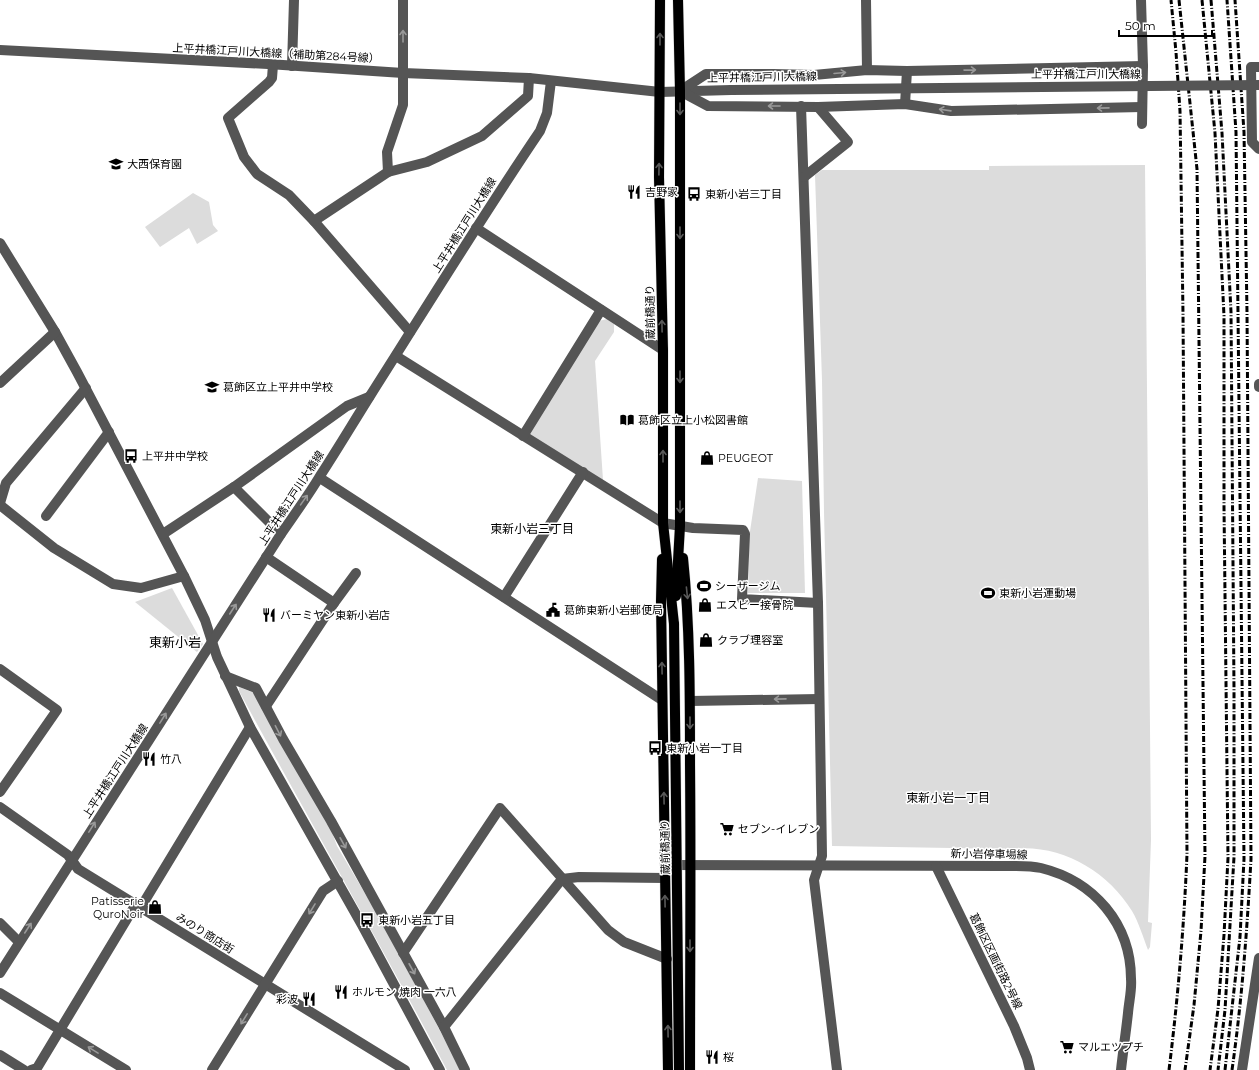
<svg xmlns="http://www.w3.org/2000/svg" width="1259" height="1070" font-family="Montserrat,'Noto Sans JP',sans-serif">
<rect width="100%" height="100%" fill="#fff"/>
<g fill="#dcdcdc">
<path d="M1145 165 1151 840 1148 922 1152 923 1150 947 1148 950C1143 937 1139 923 1132 911 1107 870 1059 843 1011 849L832 846 824 512 822 380 815 175 822 170H989V166Z"/>
<polygon points="193,193 209,202 213,225 218,231 197,244 189,228 160,247 145,227"/>
<polygon points="607,319 614,324 614,332 595,361 603,480 525,435 599,321"/>
<polygon points="758,478 802,481 805,593 748,593 749,538"/>
<polygon points="172,588 203,644 197,652 135,602"/>
<path d="M239 687 254 693 326 816 337 846 383 924 461 1070H447C380 943 308 818 239 691Z"/>
</g>
<g fill="none" stroke-linecap="round" stroke-linejoin="round">
<defs>
<g id="major">
<polyline points="660,0 659,177 663,350 663,523 674,624"/>
<path d="M683 558C690 626 690 695 690 764 691 866 690 968 690 1070"/>
<polyline points="662,559 661,601 668,1070"/>
<polyline points="676,596 680,526 680,91 678,0"/>
</g>
</defs>
<use href="#major" stroke="#dbdbdb" stroke-width="11"/>
<g stroke="#555" stroke-width="10">
<polyline points="403,0 403,105 387,152 388,172 427,162 482,136 528,96 529,78"/>
<polyline points="866,0 867,70"/>
<polyline points="1141,0 1143,66 1142,124"/>
<polyline points="0,50 268,64 403,73 529,78 660,92 731,90"/>
<polyline points="273,65 272,78 269,82 228,118 244,157 257,174 289,195 314,221 410,332"/>
<polyline points="292,66 294,0"/>
<polyline points="1259,67 1251,67 1252,142 1259,149"/>
<polyline points="905,104 907,71"/>
<polyline points="801,106 818,603 822,856 814,880 837,1070"/>
<polyline points="1142,107 951,111 905,104 818,107 708,106 680,91 706,74 773,74 814,75 867,70 907,71 1143,66"/>
<polyline points="804,177 848,142 818,107"/>
<polyline points="314,221 388,172"/>
<polyline points="476,228 663,350"/>
<polyline points="0,243 55,332 77,372 184,576 205,620 217,657 250,727 362,925 440,1070"/>
<polyline points="396,356 663,523 693,528 743,530 745,534 742,599 818,603"/>
<polyline points="0,383 55,332"/>
<polyline points="1259,384 1259,387"/>
<polyline points="523,436 601,310"/>
<polyline points="320,478 662,700"/>
<polyline points="234,487 281,534"/>
<polyline points="0,503 6,483 86,388"/>
<polyline points="0,505 54,548 113,584 141,588 184,576"/>
<polyline points="46,516 109,432"/>
<polyline points="163,534 234,487 347,406 369,397"/>
<polyline points="504,597 583,472"/>
<polyline points="334,603 356,573"/>
<polyline points="0,669 57,710 0,792"/>
<polyline points="225,676 256,688 283,739 331,821 444,1027 465,1070"/>
<polyline points="690,701 819,699"/>
<polyline points="266,706 334,603 266,557"/>
<polyline points="0,807 68,855 78,869 405,1070"/>
<path d="M668 865 1001 866C1014 866 1028 865 1041 868 1094 881 1131 924 1131 979 1132 990 1129 1001 1128 1013 1126 1032 1123 1051 1121 1070"/>
<polyline points="936,866 1014,1026 1027,1058 1030,1070"/>
<polyline points="141,907 250,727"/>
<polyline points="0,923 19,942"/>
<polyline points="403,953 500,808 608,930 624,942 667,959"/>
<path d="M0 973 281 534C294 515 308 496 320 476 337 450 353 423 370 396 426 308 481 218 540 131L547 113 551 81"/>
<polyline points="0,993 126,1070"/>
<polyline points="444,1027 562,879 579,877 665,878"/>
<polyline points="0,1055 24,1070"/>
<polyline points="31,1070 37,1068 136,904"/>
<polyline points="212,1070 323,891 338,881"/>
<polyline points="1242,1070 1259,958"/>
</g>
<use href="#major" stroke="#000" stroke-width="10"/>
<g stroke="#000" stroke-width="3" stroke-dasharray="6 2 1 2" stroke-linecap="butt">
<polyline points="1179,0 1197,169 1205,856 1201,931 1194,1005 1185,1070"/>
<polyline points="1202,0 1215,133 1224,316 1224,507 1228,858 1224,935 1218,1009 1210,1070"/>
<polyline points="1211,0 1222,133 1231,312 1234,690 1234,857 1225,1010 1218,1070"/>
<path d="M1169 1070C1178 997 1184 927 1187 854L1183 314 1180 111 1176 52 1171 0"/>
<polyline points="1225,1070 1240,937 1244,859 1236,132 1227,0"/>
<path d="M1232 1070C1242 1000 1247 930 1251 859L1247 312 1244 132 1235 0"/>
</g>
<defs>
<polyline id="major-bridge" points="674,624 679,1070"/>
</defs>
<use href="#major-bridge" stroke="#dbdbdb" stroke-width="11" stroke-linecap="butt"/>
<polyline stroke="#555" stroke-width="10" points="731,90 1259,85"/>
<use href="#major-bridge" stroke="#000" stroke-width="10"/>
</g>
<defs><path id="oneway-shaft" d="M-6 0H5M1.5-3L5.5 0L1.5 3" fill="none" stroke-width="1.6" stroke-linecap="round" stroke-linejoin="round"/></defs>
<g stroke="#999">
<use href="#oneway-shaft" transform="translate(403 36) rotate(-90)"/>
<use href="#oneway-shaft" transform="translate(970 70) rotate(-1)"/>
<use href="#oneway-shaft" transform="translate(840 73) rotate(-5)"/>
<use href="#oneway-shaft" transform="translate(774 106) rotate(-180)"/>
<use href="#oneway-shaft" transform="translate(1103 108) rotate(179)"/>
<use href="#oneway-shaft" transform="translate(945 110) rotate(-172)"/>
<use href="#oneway-shaft" transform="translate(304 500) rotate(-55)"/>
<use href="#oneway-shaft" transform="translate(233 609) rotate(-57)"/>
<use href="#oneway-shaft" transform="translate(780 699) rotate(179)"/>
<use href="#oneway-shaft" transform="translate(163 718) rotate(-58)"/>
<use href="#oneway-shaft" transform="translate(278 731) rotate(63)"/>
<use href="#oneway-shaft" transform="translate(92 827) rotate(-58)"/>
<use href="#oneway-shaft" transform="translate(343 843) rotate(61)"/>
<use href="#oneway-shaft" transform="translate(312 909) rotate(121)"/>
<use href="#oneway-shaft" transform="translate(28 928) rotate(-57)"/>
<use href="#oneway-shaft" transform="translate(412 969) rotate(61)"/>
<use href="#oneway-shaft" transform="translate(244 1019) rotate(122)"/>
<use href="#oneway-shaft" transform="translate(93 1050) rotate(-148)"/>
</g>
<g stroke="#595959">
<use href="#oneway-shaft" transform="translate(660 39) rotate(-90)"/>
<use href="#oneway-shaft" transform="translate(680 109) rotate(90)"/>
<use href="#oneway-shaft" transform="translate(659 169) rotate(-89)"/>
<use href="#oneway-shaft" transform="translate(680 233) rotate(90)"/>
<use href="#oneway-shaft" transform="translate(662 326) rotate(-91)"/>
<use href="#oneway-shaft" transform="translate(680 377) rotate(90)"/>
<use href="#oneway-shaft" transform="translate(663 456) rotate(-90)"/>
<use href="#oneway-shaft" transform="translate(680 507) rotate(90)"/>
<use href="#oneway-shaft" transform="translate(687 593) rotate(84)"/>
<use href="#oneway-shaft" transform="translate(662 668) rotate(-91)"/>
<use href="#oneway-shaft" transform="translate(690 723) rotate(90)"/>
<use href="#oneway-shaft" transform="translate(664 798) rotate(-91)"/>
<use href="#oneway-shaft" transform="translate(665 901) rotate(-91)"/>
<use href="#oneway-shaft" transform="translate(690 946) rotate(90)"/>
<use href="#oneway-shaft" transform="translate(668 1031) rotate(-91)"/>
</g>
<defs>
<symbol id="school-bare" viewBox="-9 -9 18 18"><path d="M0-5L7-2L0 1L-7-2ZM-4 1L0 2.5L4 1V4Q0 6-4 4Z" fill="#000" stroke="#fff" stroke-width="2.5" paint-order="stroke"/></symbol>
<symbol id="restaurant-bare" viewBox="-9 -9 18 18"><path d="M-5-6h1v4h1v-4h1v4h1v-4h1v5L-1.5 .5V6h-2V.5L-5-1ZM5-6V6H3V1.5H1.5Q1.5-4 5-6Z" fill="#000" stroke="#fff" stroke-width="2.5" paint-order="stroke"/></symbol>
<symbol id="bus-bare" viewBox="-9 -9 18 18"><path d="M-5-6H5V4H4V6H2V4H-2V6H-4V4H-5ZM-3.5-4V0h7V-4ZM-3.5 1.2v1.5H-2V1.2ZM2 1.2v1.5H3.5V1.2Z" fill="#000" stroke="#fff" stroke-width="2.5" paint-order="stroke"/></symbol>
<symbol id="library-bare" viewBox="-9 -9 18 18"><path d="M-6-4Q-3-5.5-.7-3.5V5Q-3 3-6 4ZM6-4Q3-5.5 .7-3.5V5Q3 3 6 4Z" fill="#000" stroke="#fff" stroke-width="2.5" paint-order="stroke"/></symbol>
<symbol id="shop-bare" viewBox="-9 -9 18 18"><path d="M-5-2.5h2.3a2.7 3.5 0 0 1 5.4 0H5L5.5 6h-11ZM-1.5-2.5h3a1.5 2.3 0 0 0-3 0Z" fill="#000" stroke="#fff" stroke-width="2.5" paint-order="stroke"/></symbol>
<symbol id="stadium-bare" viewBox="-9 -9 18 18"><path d="M0-5a6.5 5 0 1 0 0 10a6.5 5 0 1 0 0-10ZM-3.5-1.8h7v3.6h-7Z" fill="#000" stroke="#fff" stroke-width="2.5" paint-order="stroke"/></symbol>
<symbol id="civic-bare" viewBox="-9 -9 18 18"><path d="M-.6-6.5H3V-4.5H.6V-3L4-1V1h2V6H-6V1h2V-1L-.6-3ZM-1.2 2.5V6h2.4V2.5Z" fill="#000" stroke="#fff" stroke-width="2.5" paint-order="stroke"/></symbol>
<symbol id="supermarket-bare" viewBox="-9 -9 18 18"><path d="M-6-5.5h2.5l.6 2H6L4.5 2H-2.5L-4.4-4H-6ZM-1.5 3.2a1.3 1.3 0 1 0 .1 0ZM3 3.2a1.3 1.3 0 1 0 .1 0Z" fill="#000" stroke="#fff" stroke-width="2.5" paint-order="stroke"/></symbol>
</defs>
<g fill-rule="evenodd">
<use href="#school-bare" x="106" y="154" width="20" height="20"/>
<use href="#restaurant-bare" x="624" y="182" width="20" height="20"/>
<use href="#bus-bare" x="684" y="184" width="20" height="20"/>
<use href="#school-bare" x="202" y="377" width="20" height="20"/>
<use href="#library-bare" x="617" y="410" width="20" height="20"/>
<use href="#bus-bare" x="121" y="446" width="20" height="20"/>
<use href="#shop-bare" x="697" y="448" width="20" height="20"/>
<use href="#stadium-bare" x="694" y="576" width="20" height="20"/>
<use href="#stadium-bare" x="978" y="583" width="20" height="20"/>
<use href="#shop-bare" x="695" y="595" width="20" height="20"/>
<use href="#civic-bare" x="543" y="600" width="20" height="20"/>
<use href="#restaurant-bare" x="259" y="605" width="20" height="20"/>
<use href="#shop-bare" x="696" y="630" width="20" height="20"/>
<use href="#bus-bare" x="645" y="738" width="20" height="20"/>
<use href="#restaurant-bare" x="139" y="749" width="20" height="20"/>
<use href="#supermarket-bare" x="717" y="819" width="20" height="20"/>
<use href="#shop-bare" x="145" y="897" width="20" height="20"/>
<use href="#bus-bare" x="357" y="910" width="20" height="20"/>
<use href="#restaurant-bare" x="331" y="982" width="20" height="20"/>
<use href="#restaurant-bare" x="299" y="989" width="20" height="20"/>
<use href="#supermarket-bare" x="1057" y="1037" width="20" height="20"/>
<use href="#restaurant-bare" x="702" y="1047" width="20" height="20"/>
</g>
<g text-anchor="middle" stroke-width="3" stroke-linejoin="round" paint-order="stroke">
<g font-size="11" fill="#000" stroke="#fff">
<text transform="translate(276 53) rotate(3)" y="4">上平井橋江戸川大橋線（補助第284号線）</text>
<text x="1086" y="78">上平井橋江戸川大橋線</text>
<text transform="translate(762 77) rotate(-1)" y="4">上平井橋江戸川大橋線</text>
<text transform="translate(464 225) rotate(-58)" y="4">上平井橋江戸川大橋線</text>
<text transform="translate(650 312) rotate(-91)" y="4">蔵前橋通り</text>
<text transform="translate(291 498) rotate(-57)" y="4">上平井橋江戸川大橋線</text>
<text transform="translate(115 771) rotate(-57)" y="4">上平井橋江戸川大橋線</text>
<text transform="translate(665 847) rotate(-91)" y="4">蔵前橋通り</text>
<text transform="translate(989 854) rotate(1)" y="4">新小岩停車場線</text>
<text transform="translate(205 933) rotate(32)" y="4">みのり商店街</text>
<text transform="translate(996 961) rotate(64)" y="4">葛飾区区画街路2号線</text>
</g>
<g font-size="11" fill="#000" stroke="#fff" text-anchor="start">
<text x="127" y="168">大西保育園</text>
<text x="645" y="196">吉野家</text>
<text x="705" y="198">東新小岩三丁目</text>
<text x="223" y="391">葛飾区立上平井中学校</text>
<text x="638" y="424">葛飾区立上小松図書館</text>
<text x="142" y="460">上平井中学校</text>
<text x="718" y="462">PEUGEOT</text>
<text x="715" y="590">シーザージム</text>
<text x="999" y="597">東新小岩運動場</text>
<text x="716" y="609">エスビー接骨院</text>
<text x="564" y="614">葛飾東新小岩郵便局</text>
<text x="280" y="619">バーミヤン東新小岩店</text>
<text x="717" y="644">クラブ理容室</text>
<text x="666" y="752">東新小岩一丁目</text>
<text x="160" y="763">竹八</text>
<text x="738" y="833">セブン-イレブン</text>
<text x="144" y="905" text-anchor="end">Patisserie<tspan x="144" dy="13">QuroNoir</tspan></text>
<text x="378" y="924">東新小岩五丁目</text>
<text x="352" y="996">ホルモン 焼肉 一六八</text>
<text x="298" y="1003" text-anchor="end">彩波</text>
<text x="1078" y="1051">マルエツプチ</text>
<text x="723" y="1061">桜</text>
</g>
<g font-size="12" fill="#000" stroke="#fff">
<text x="532" y="533">東新小岩三丁目</text>
<text x="948" y="802">東新小岩一丁目</text>
</g>
<g font-size="13" fill="#000" stroke="#fff">
<text x="175" y="647">東新小岩</text>
</g>
</g>
<path d="M1119 30v6h93v-6" fill="none" stroke="#000000" stroke-width="2"/>
<text x="1125" y="30" font-size="12" fill="#000000" stroke="#ffffff" stroke-width="3" paint-order="stroke">50 m</text>
</svg>
